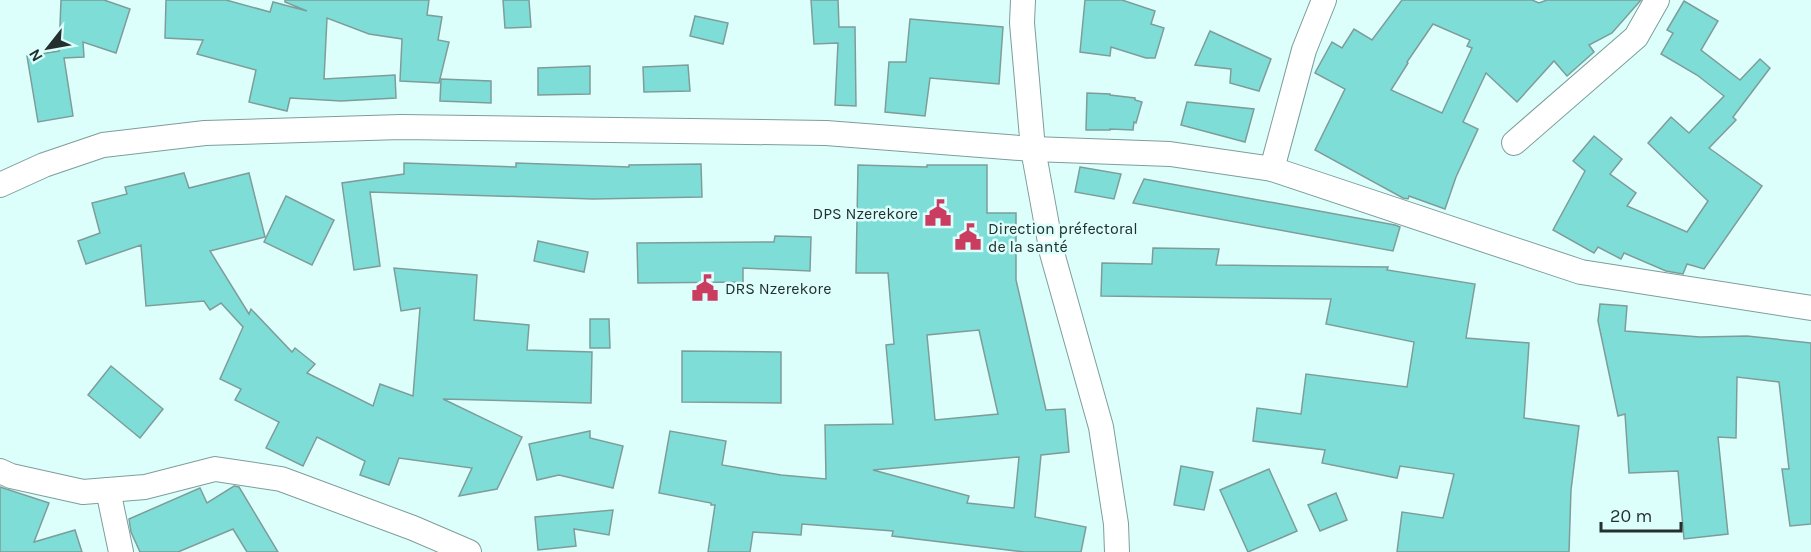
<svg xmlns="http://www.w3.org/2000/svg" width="1811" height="552" font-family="Karla,sans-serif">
<rect width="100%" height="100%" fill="#ddfffc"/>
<g fill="#7eded7" stroke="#7e9d9a" stroke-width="1.5" fill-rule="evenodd">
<polygon points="61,0 104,0 130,9 116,53 83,42 84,57 64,58 73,116 38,122 27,56 59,51"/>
<polygon points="166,0 226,0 270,12 273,2 307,11 285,2 285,0 429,0 427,15 442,17 438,40 449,42 439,83 400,81 402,39 369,34 327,18 324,79 395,75 396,98 341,101 290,98 287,111 249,102 256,70 197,54 203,40 165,38"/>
<polygon points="503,0 529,0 531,27 505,28"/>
<polygon points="811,0 838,0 839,27 855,27 856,106 835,105 838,43 814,44"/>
<polygon points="1085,0 1122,0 1155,11 1151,24 1164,28 1155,58 1146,58 1111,47 1110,56 1080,52"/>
<path d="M1402 0H1532L1539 3 1547 0H1641L1612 33 1589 45 1594 52 1567 76 1554 61 1517 102 1486 73 1463 122 1478 129 1456 177 1445 209 1409 196 1408 199 1403 198 1315 150 1345 89 1315 73 1332 42 1342 48 1354 29 1372 40ZM1433 24 1470 40 1467 46 1472 48 1442 113 1391 90 1408 63 1407 62Z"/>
<polygon points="1684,1 1718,21 1701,50 1740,80 1760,59 1770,68 1733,117 1736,120 1709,148 1762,186 1704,269 1687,264 1683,274 1666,271 1624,253 1621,259 1598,247 1594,253 1553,230 1585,171 1573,161 1594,136 1622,159 1610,174 1636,193 1627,206 1687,232 1708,201 1648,143 1671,117 1689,133 1724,96 1697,75 1661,54 1673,33 1667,30"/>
<polygon points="695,16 728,23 723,44 690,36"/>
<polygon points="910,19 1003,27 999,84 930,78 925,116 885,112 889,62 906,62"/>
<polygon points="1210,31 1271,59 1259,91 1230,83 1231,69 1195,65"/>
<polygon points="688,65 690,91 644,92 643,67"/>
<polygon points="590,66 590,94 538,95 538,68"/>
<polygon points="441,79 491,81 491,103 440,101"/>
<polygon points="1087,93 1110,94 1110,95 1135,98 1135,100 1142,102 1136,123 1134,122 1133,130 1110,129 1110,130 1086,130"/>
<polygon points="1187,102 1254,109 1245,142 1181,125"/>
<polygon points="404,163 516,167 516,163 629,167 629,165 701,164 702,197 593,199 370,192 380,266 354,270 342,183 404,174"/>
<path d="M858 165 927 167V165H987V213H1016V280L1046 410 1065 409 1069 452 1041 455 1035 517 1086 527 1081 552H1025L892 536 893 531 802 524 801 535 753 532 750 552H708L715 505H711V503L659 493 670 431 726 441 722 465 781 475 826 479 825 425 893 424 886 345 894 344 888 273H856ZM979 330 998 414 935 420 927 335ZM1019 457 1014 508 967 503 969 496 873 470Z"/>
<polygon points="1080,167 1121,174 1114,199 1075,192"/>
<polygon points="184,173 189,188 249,173 265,237 210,251 249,314 251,309 292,352 295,348 315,364 307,373 373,406 380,384 413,396 420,308 401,311 394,268 477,275 474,320 529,325 527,350 592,352 591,403 443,399 522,437 497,489 459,496 472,468 399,458 389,485 360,475 365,461 317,437 303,466 266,448 279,422 235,400 241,389 220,379 243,327 221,303 210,310 204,301 146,306 141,245 86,264 78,241 100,233 92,203 127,194 125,187"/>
<polygon points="1144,179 1395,225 1400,227 1393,251 1133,203"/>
<polygon points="286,196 334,220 312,265 264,242"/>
<polygon points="775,236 811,237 810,271 743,268 743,282 638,283 637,243 774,242"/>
<polygon points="538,241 588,252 584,272 534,261"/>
<polygon points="1153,248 1219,249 1216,265 1388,267 1387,270 1475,284 1466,338 1529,343 1524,418 1579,426 1571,490 1569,552 1397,552 1402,512 1443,518 1454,474 1400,466 1397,478 1322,463 1325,450 1253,441 1257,408 1301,414 1306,374 1407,387 1414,342 1326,324 1331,299 1101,296 1102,263 1152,264"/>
<polygon points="1600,304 1627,306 1625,331 1700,337 1747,336 1811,343 1811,524 1790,526 1782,469 1789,469 1779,382 1737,377 1736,438 1718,437 1728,534 1684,539 1678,471 1629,473 1625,414 1618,416 1598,321"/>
<polygon points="590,319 609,319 610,348 590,348"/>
<polygon points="682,351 781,352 781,403 682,402"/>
<polygon points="111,366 163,409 140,438 88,395"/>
<polygon points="590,431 590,438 623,446 613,488 559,475 537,480 529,444"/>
<polygon points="1181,466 1213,472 1204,510 1174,505"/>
<polygon points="1269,469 1297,531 1248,552 1220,490"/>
<polygon points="234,486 239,487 278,552 247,552 233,529 178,552 140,552 131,532 129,519 200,488 207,503"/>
<polygon points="0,487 49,503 34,542 75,530 82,552 0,552"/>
<polygon points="1336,493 1347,520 1320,531 1308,505"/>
<polygon points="613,510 609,535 574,529 576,546 538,550 535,517"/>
</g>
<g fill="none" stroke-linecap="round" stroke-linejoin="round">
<defs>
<g id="minor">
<polyline points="1023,0 1022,23 1033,149 1052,253 1101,427 1116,524 1117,552"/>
<polyline points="1514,143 1636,37 1657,0"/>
<polyline points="1272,169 1304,50 1324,0"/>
<polyline points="0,185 44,165 103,145 205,133 401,127 826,133 1033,149 1170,154 1272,169 1581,272 1811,308"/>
<polyline points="0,471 11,476 83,492 145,487 215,469 281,479 413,528 469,552"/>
<polyline points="108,490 121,552"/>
</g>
</defs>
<use href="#minor" stroke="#7e9d9b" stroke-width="26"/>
<use href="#minor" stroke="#fff" stroke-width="24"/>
</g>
<defs>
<symbol id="civic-bare" viewBox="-9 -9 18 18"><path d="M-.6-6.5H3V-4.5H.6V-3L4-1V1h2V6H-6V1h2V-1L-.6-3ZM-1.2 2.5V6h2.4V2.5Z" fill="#cb3c61" stroke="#ddfffc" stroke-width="2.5" paint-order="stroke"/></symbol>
</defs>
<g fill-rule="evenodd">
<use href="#civic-bare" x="919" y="194" width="38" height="38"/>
<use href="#civic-bare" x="949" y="218" width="38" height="38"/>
<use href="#civic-bare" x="686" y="269" width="38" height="38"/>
</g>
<g text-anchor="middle" stroke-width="5" stroke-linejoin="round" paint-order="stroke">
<g font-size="16" fill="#23302f" stroke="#ddfffc" text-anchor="start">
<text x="918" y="219" text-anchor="end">DPS Nzerekore</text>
<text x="988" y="234">Direction préfectoral<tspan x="988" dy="18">de la santé</tspan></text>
<text x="725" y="294">DRS Nzerekore</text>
</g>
</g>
<g transform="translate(48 48) rotate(239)" stroke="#ddfffc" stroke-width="4.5" paint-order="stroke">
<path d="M0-4.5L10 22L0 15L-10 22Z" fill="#23302f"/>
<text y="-9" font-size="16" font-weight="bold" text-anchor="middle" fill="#23302f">N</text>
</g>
<path d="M1601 522v9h80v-9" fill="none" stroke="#23302f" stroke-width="3"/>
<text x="1610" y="522" font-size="18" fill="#23302f" stroke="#ddfffc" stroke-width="4.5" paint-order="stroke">20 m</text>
</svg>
